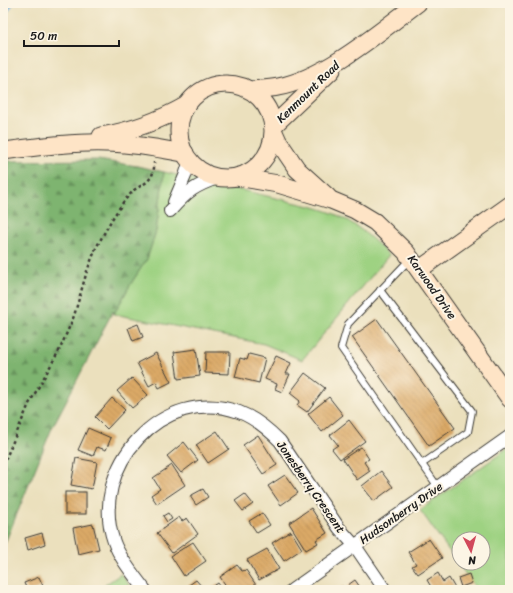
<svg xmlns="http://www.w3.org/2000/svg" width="513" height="593" font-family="Sriracha,sans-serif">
<defs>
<pattern id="forest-firs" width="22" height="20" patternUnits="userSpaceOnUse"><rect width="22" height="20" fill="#7eb470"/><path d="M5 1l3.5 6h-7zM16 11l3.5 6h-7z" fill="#66925b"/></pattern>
<pattern id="building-back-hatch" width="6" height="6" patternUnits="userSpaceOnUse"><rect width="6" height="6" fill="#dba966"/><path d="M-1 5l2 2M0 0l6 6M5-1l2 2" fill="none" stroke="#bb9158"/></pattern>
</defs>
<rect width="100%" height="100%" fill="#fcf5e5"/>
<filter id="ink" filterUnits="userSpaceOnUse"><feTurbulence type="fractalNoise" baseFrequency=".025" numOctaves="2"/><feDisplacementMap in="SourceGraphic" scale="8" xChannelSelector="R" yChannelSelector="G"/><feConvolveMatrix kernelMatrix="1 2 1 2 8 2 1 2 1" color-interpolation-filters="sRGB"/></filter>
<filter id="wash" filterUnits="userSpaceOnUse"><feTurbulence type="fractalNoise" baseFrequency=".012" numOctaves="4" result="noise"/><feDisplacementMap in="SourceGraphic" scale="16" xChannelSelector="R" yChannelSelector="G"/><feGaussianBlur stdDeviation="0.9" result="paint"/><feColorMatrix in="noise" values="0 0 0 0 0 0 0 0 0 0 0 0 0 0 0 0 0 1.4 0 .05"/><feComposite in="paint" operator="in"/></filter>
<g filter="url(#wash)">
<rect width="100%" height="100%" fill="#ebe0bd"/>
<g fill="#9ed282" stroke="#5d774f" fill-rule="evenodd">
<path d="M164 172 314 207C324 210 334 213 343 218 360 227 375 241 389 255L302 360 264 344 114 314 130 285 147 259 156 231Z"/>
<path d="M510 447V590H477L420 510ZM459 539H483V563H459Z"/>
<polygon points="121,574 133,590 97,590"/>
</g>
<polygon fill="url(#forest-firs)" stroke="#4d6846" points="98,160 137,166 164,172 156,231 147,259 130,285 114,314 113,311 52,428 3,548 3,161"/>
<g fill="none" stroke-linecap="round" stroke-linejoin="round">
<polyline stroke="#61abd9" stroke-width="4" points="3,17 12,3"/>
</g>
<g id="blocks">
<g fill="url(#building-back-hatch)">
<polygon points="377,319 455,428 429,446 352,337"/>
<polygon points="138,324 143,337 133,341 128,328"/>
<polygon points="196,349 200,376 178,379 174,352"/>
<polygon points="206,352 230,352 229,374 205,373"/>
<polygon points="156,353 171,382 159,388 156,382 149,386 137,363"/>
<polygon points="249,354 265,358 259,383 235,377 240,358 247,360"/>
<polygon points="276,356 291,363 286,374 290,374 282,392 275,389 277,384 265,379"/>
<polygon points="305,373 325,388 307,412 297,405 300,401 290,393"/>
<polygon points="132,378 148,395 132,408 117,391"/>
<polygon points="329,397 343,415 322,432 308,414"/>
<polygon points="112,398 125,410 107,429 95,417"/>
<polygon points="349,420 365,441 340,459 332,449 338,445 330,435"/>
<polygon points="88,428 111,438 106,450 97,447 93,456 78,450"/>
<polygon points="217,431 229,449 208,463 196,445"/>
<polygon points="258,435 277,465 263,474 243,445"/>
<polygon points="184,442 198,460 181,473 167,456"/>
<polygon points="361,447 369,459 364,462 370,471 357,480 343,459"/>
<polygon points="76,458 97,462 92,489 71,485"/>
<polygon points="172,465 185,485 157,504 151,495 160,489 153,478"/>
<polygon points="381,471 393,487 374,501 362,486"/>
<polygon points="285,475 298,493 281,505 268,486"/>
<polygon points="203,489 208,497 196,505 190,496"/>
<rect x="65" y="492" width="21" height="22"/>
<polygon points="245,494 253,504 243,511 235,501"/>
<polygon points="311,508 327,533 316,540 318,543 306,550 289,523"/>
<polygon points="168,513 172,519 167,522 163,516"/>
<polygon points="262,513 270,525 257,533 249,521"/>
<polygon points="179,517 182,521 187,518 198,534 172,553 157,533"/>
<polygon points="93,524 99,549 78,554 73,528"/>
<polygon points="291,531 302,549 284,561 272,543"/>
<polygon points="42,533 45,544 28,550 25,538"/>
<polygon points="429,539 442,558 418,574 412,566 416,564 408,552"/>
<polygon points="193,542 206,561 184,576 171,556"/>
<polygon points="267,549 279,569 259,580 247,560"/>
<polygon points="237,565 242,571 246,570 256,585 249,590 229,590 220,577"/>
<polygon points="438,573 443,582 449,578 456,590 433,590 427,580"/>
<polygon points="469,574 472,583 461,587 458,578"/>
<polygon points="39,577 43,586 34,590 27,590 24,583"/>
<polygon points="196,580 203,588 200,590 182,590"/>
<polygon points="355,580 362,590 338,590 343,586 345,589 349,586 348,585"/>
<polygon points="218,583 223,590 208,590"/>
</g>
</g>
</g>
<g filter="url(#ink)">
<use href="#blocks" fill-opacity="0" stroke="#3b3934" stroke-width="1"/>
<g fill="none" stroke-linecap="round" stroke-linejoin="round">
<defs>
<g id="lane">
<polyline points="410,259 348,324 341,348 438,487"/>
<polyline points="380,290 472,411 468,432 422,464"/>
</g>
<g id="street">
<polyline points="174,202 185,176 190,160"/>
<path d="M170 211C188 191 194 186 220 177"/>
<path d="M145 590C134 575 120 559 114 542 88 468 163 384 239 412 255 418 268 429 280 441L339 528 355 546 385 590"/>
<polyline points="292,590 510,436"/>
</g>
<g id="secondary">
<circle cx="226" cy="131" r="47"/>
<path d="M251 90C260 89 269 89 278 87 326 78 379 32 418 3"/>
<polyline points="273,126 332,70"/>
<polyline points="274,132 278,141 297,169 328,197"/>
<path d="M101 136C133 131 159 121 187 105"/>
<path d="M3 151C37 147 72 142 106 143 133 143 159 149 185 153"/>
<polyline points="237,177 278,184 331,200 355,210 375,222 406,252 510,399"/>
<polyline points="420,269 510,205"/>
</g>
</defs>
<use href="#lane" stroke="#3b3934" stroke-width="8"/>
<use href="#street" stroke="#3b3934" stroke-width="14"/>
<use href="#secondary" stroke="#3b3934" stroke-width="19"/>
<polyline stroke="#3b3934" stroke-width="2.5" stroke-dasharray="3 3" stroke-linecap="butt" points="3,465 29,404 60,349 74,316 87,271 96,248 112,219 124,201 134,190 147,182 152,176 154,168 154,162"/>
<use href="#lane" stroke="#fff" stroke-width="6"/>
<use href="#street" stroke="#fff" stroke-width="12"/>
<use href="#secondary" stroke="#fee4c6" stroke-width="17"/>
</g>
</g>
<g text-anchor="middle" stroke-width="4" stroke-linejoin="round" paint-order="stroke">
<g font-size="12" fill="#1c1c1c" stroke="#fcf5e5">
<text transform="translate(308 92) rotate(-44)" y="4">Kenmount Road</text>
<text transform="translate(432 287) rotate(55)" y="4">Karwood Drive</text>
<text transform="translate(311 487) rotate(55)" y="4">Jonesberry Crescent</text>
<text transform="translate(401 513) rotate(-35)" y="4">Hudsonberry Drive</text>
</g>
</g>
<rect width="513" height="593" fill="none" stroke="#fcf5e5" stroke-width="16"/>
<g transform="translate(471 551) rotate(174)"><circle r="19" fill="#fcf5e5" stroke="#a29e95"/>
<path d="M0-3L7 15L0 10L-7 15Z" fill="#d1495b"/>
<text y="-6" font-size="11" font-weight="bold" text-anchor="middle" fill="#1c1c1c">N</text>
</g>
<path d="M24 40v6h95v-6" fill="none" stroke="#1c1c1c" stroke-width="2"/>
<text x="30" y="40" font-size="12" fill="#1c1c1c" stroke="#fcf5e5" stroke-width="3" paint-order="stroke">50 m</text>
</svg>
